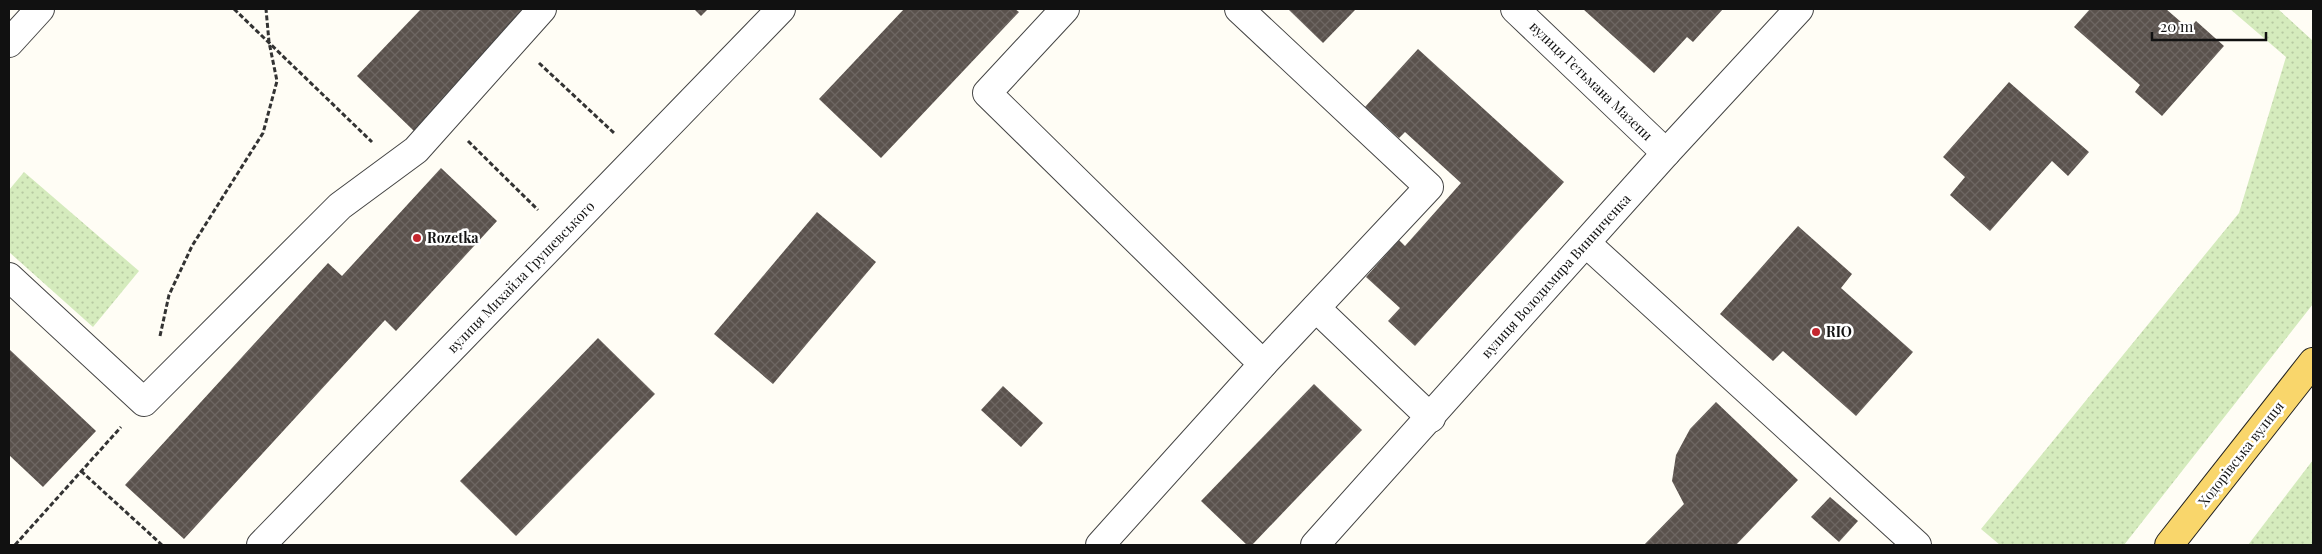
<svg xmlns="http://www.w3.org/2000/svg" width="2322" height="554" font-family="'Playfair Display',serif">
<defs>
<pattern id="park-dots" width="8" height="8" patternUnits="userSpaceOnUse" patternTransform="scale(1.25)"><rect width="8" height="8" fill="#d5ebbd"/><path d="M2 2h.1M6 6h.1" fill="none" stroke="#b6c8a1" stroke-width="1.8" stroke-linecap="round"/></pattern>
<pattern id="building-cross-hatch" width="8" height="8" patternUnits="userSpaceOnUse" patternTransform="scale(1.25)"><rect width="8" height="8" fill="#5a524d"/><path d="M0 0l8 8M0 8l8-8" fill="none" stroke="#6d6662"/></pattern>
</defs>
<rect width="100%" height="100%" fill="#fffdf5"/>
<g fill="url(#park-dots)">
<polygon points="2230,9 2278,9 2313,41 2313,304 2124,545 2000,545 1981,529 2239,213 2286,57"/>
<polygon points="24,172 139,271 93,327 9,252 9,190"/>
<polygon points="2313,460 2313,545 2248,545"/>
</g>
<g fill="url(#building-cross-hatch)">
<polygon points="421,9 531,9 414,131 357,76"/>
<polygon points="694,9 708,9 701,16"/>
<polygon points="904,9 1015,9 1019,12 881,158 819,99"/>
<polygon points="1288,9 1356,9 1323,43"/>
<polygon points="1583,9 1723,9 1693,42 1687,37 1654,73"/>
<polygon points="2090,9 2166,9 2189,29 2196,21 2224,46 2162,116 2135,92 2140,85 2074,27"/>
<polygon points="1418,49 1564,182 1415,346 1388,321 1400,308 1366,277 1399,240 1405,246 1461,183 1405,132 1399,138 1365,107"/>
<polygon points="2009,82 2089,152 2068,176 2052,161 1990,231 1950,195 1965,177 1943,157"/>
<polygon points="441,168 497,221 396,331 385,320 184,539 125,485 328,263 342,276"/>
<polygon points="817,212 876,262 773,384 714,334"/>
<polygon points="1798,226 1852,274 1841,288 1913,352 1856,416 1783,351 1773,361 1720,314"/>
<polygon points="598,338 655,394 516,536 460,481"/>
<polygon points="9,349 96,431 43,487 9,455"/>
<polygon points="1314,384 1362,430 1252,545 1247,545 1201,501"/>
<polygon points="1003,386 1043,423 1021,447 981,410"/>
<polygon points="1716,402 1798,480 1736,545 1644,545 1684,504 1672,481 1676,455 1690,429"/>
<polygon points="1830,497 1858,521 1839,542 1811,517"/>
</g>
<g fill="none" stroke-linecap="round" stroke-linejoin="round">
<defs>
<g id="minor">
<polyline points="1065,9 987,93 1263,364"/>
<polyline points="1515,9 1666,153"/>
<polyline points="9,43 40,9"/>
<polyline points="1586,243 1917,545"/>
<polyline points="9,277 144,402 340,206 416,150 542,9"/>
<polyline points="1316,308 1431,418"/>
<polyline points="261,545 781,9"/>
<polyline points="1100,545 1263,364 1429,187 1239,9"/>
<polyline points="1315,545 1666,153 1799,9"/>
</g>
<polyline id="major" points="2169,545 2313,362"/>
</defs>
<use href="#minor" stroke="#444" stroke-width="30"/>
<use href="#major" stroke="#222" stroke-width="30"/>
<g stroke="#333" stroke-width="3" stroke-dasharray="5 2.5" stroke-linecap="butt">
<polyline points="234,9 372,142"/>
<polyline points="539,63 614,133"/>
<polyline points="468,141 538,210"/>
<polyline points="160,336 169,295 192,246 263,133 277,81 269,42 266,9"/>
<polyline points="81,471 162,545"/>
<polyline points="15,545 121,427"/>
</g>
<use href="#minor" stroke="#fff" stroke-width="28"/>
<use href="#major" stroke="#f9d66b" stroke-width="28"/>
</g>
<g fill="#c4262e" stroke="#fff" stroke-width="2">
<circle cx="417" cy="238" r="5"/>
<circle cx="1816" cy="332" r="5"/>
</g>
<g text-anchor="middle" stroke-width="5" stroke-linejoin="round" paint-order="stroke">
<g font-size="14" fill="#111" stroke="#fff">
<text transform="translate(1591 81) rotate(44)" y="5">вулиця Гетьмана Мазепи</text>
<text transform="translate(1556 276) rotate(-48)" y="5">вулиця Володимира Винниченка</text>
<text transform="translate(521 277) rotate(-46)" y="5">вулиця Михайла Грушевського</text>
<text transform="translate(2241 454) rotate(-52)" y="5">Ходорівська вулиця</text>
</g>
<g font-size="14" font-weight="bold" fill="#111" stroke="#fff" text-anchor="start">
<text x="427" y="243">Rozetka</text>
<text x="1826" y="337">RIO</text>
</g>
</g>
<rect width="2322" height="554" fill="none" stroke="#111111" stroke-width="20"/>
<path d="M2152 32v8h114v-8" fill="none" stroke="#111111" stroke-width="2.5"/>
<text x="2160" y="32" font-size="15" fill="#111111" stroke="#ffffff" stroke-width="4" paint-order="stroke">20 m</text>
</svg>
